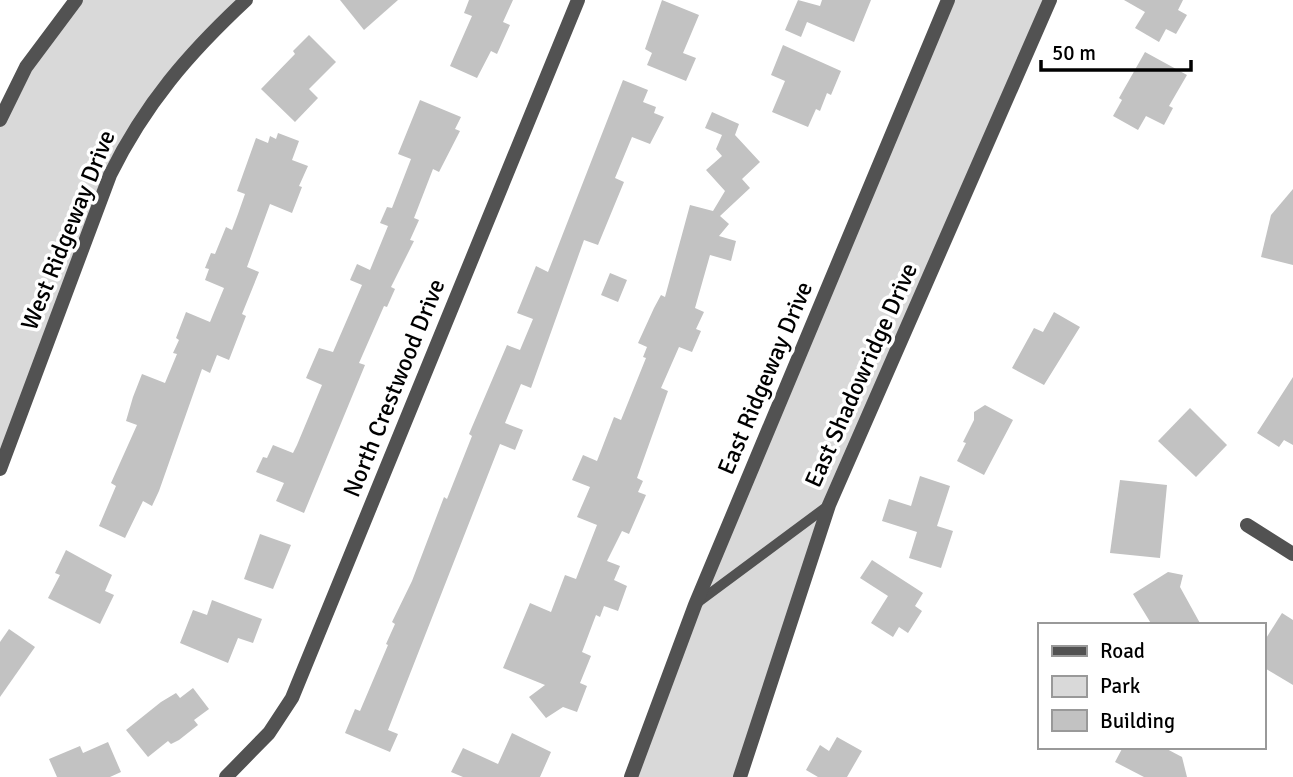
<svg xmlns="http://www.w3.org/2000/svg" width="1293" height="777" font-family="Signika,sans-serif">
<rect width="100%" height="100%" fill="#fff"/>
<g fill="#d9d9d9">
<polygon points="76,0 246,0 133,129 0,469 0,120"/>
<polygon points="948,0 1050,0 829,505 740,777 631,777"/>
</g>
<g fill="#c2c2c2">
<polygon points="340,0 398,0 364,30"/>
<polygon points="469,0 513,0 503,22 510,25 497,54 491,51 477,78 450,66 472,16 464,13"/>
<polygon points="662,0 699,15 683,53 696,58 686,81 647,65 652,53 645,49"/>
<polygon points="798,0 820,6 822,0 871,0 854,42 807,22 801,37 785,30"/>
<polygon points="1124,0 1183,0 1178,10 1187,15 1176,34 1166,29 1159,42 1135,28 1145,12"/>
<polygon points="309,35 336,62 309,89 318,98 295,122 261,89 295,54 293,51"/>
<polygon points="783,45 841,71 831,95 827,93 820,111 816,109 808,127 772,112 785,81 771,75"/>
<polygon points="1145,52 1187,75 1169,106 1173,108 1164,125 1146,116 1138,130 1113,116 1122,100 1119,98"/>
<polygon points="623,80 648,90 643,102 656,107 654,113 664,117 650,144 632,137 615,178 624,182 598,245 584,240 531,388 521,384 505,423 523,430 515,450 500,444 388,730 398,734 390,752 345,733 355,709 360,711 388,645 386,644 395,624 392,622 412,581 444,497 447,499 472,436 469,434 507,345 520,350 533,319 517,313 536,266 548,272"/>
<polygon points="420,100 461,117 455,129 460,131 439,172 433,169 414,218 419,220 410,240 414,241 391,287 395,289 387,307 384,306 359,363 365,365 304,513 276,501 284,483 256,472 263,457 267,458 273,445 293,453 297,445 322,385 306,378 319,348 333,352 362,285 350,280 357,264 370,270 388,226 380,223 387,207 392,208 411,159 398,154"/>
<polygon points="712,112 739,124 735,135 760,162 742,179 750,188 720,216 729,224 719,236 736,241 731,261 710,255 695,308 704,312 696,329 701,331 692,352 679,347 661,388 668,391 637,478 643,481 638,492 646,495 629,534 622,531 607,561 620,566 614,580 627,586 618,611 604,606 600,617 596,615 582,652 591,656 580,683 587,686 577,712 563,707 546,718 529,697 545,685 503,668 530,603 551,612 565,575 576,579 597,525 577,517 590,487 572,480 583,455 597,461 614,417 621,420 646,358 643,357 647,347 638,343 654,308 661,295 665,297 690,205 713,211 725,191 706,170 722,156 716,149 722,135 705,128"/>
<polygon points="278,133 299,141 292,160 308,166 299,186 302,187 292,213 270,204 247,267 259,272 242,314 246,316 229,360 217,355 210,373 202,369 159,491 152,506 143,501 125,538 99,526 116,486 111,483 137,425 126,421 133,397 142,374 165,383 177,354 173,353 179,340 176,338 186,312 210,322 224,288 205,280 209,269 205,268 211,253 215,254 226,227 232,230 238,214 245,194 237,191 256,138 268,143 270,136 276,139"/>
<polygon points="1293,189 1293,265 1261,257 1271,215"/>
<polygon points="610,273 627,280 618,302 601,295"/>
<polygon points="1054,312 1080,327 1044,385 1012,368 1034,328 1043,332"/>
<polygon points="1293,377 1293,445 1284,440 1279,447 1257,433"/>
<polygon points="985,405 1013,420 984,475 957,461 966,443 963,442 974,420 974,412"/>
<polygon points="1190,408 1227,445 1196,477 1158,441"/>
<polygon points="920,476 950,486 937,526 953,531 941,568 909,558 917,532 882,521 889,499 911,506"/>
<polygon points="1120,480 1167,485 1160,558 1110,553"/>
<polygon points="260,534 291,545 273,589 244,579"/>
<polygon points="66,550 112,575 105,591 114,595 100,624 48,598 60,575 55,573"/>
<polygon points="872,560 923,593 915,606 922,611 908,633 899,627 893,637 871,623 888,596 860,578"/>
<polygon points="1168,572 1183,575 1180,587 1201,625 1152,625 1133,594"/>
<polygon points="212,600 262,619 253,643 238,638 228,663 180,643 193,610 207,615"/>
<polygon points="1282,613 1293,620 1293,685 1263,667 1263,643"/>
<polygon points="9,629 35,647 0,697 0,642"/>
<polygon points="193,688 209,709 194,720 198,725 179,740 171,744 168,741 148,757 126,730 161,702 176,693 180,698"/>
<polygon points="512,733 551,752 540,777 463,777 451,772 463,748 498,764"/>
<polygon points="837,737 862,751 847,777 818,777 806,770 820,745 829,751"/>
<polygon points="108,742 121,772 110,777 57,777 49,759 80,746 83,753"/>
<polygon points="1123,747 1163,747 1182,757 1187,777 1144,777 1115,762"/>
</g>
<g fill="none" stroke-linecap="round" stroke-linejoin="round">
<polyline stroke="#525252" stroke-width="10" points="697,603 829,505"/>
<g stroke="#525252" stroke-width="14">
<polyline points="0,120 26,67 76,0"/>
<path d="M0 469 110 175C145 104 188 54 246 0"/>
<polyline points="1247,525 1293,554"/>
<polyline points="226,777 269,733 292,698 578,0"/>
<polyline points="631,777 695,605 948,0"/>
<polyline points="740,777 829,505 1050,0"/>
</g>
</g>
<g text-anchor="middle" stroke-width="7" stroke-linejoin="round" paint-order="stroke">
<g font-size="24" fill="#000" stroke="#fff">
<text transform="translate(68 230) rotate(-68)" y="8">West Ridgeway Drive</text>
<text transform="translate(861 375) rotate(-66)" y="8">East Shadowridge Drive</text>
<text transform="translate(765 378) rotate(-67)" y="8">East Ridgeway Drive</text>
<text transform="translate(394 388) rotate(-68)" y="8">North Crestwood Drive</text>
</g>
</g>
<rect x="1038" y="623" width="228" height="126" fill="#ffffff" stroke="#999999" stroke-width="2"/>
<rect x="1052" y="646" width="35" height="10" fill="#525252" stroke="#999999" stroke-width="2"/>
<text x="1100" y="658" font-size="21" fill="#000000">Road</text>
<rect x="1052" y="676" width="35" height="21" fill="#d9d9d9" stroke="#999999" stroke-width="2"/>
<text x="1100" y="693" font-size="21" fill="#000000">Park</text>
<rect x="1052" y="710" width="35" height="21" fill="#c2c2c2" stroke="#999999" stroke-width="2"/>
<text x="1100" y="728" font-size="21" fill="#000000">Building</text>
<path d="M1041 60v10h150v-10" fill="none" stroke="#000000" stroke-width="3.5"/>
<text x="1052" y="60" font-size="21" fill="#000000" stroke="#ffffff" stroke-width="5" paint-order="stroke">50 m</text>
</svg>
